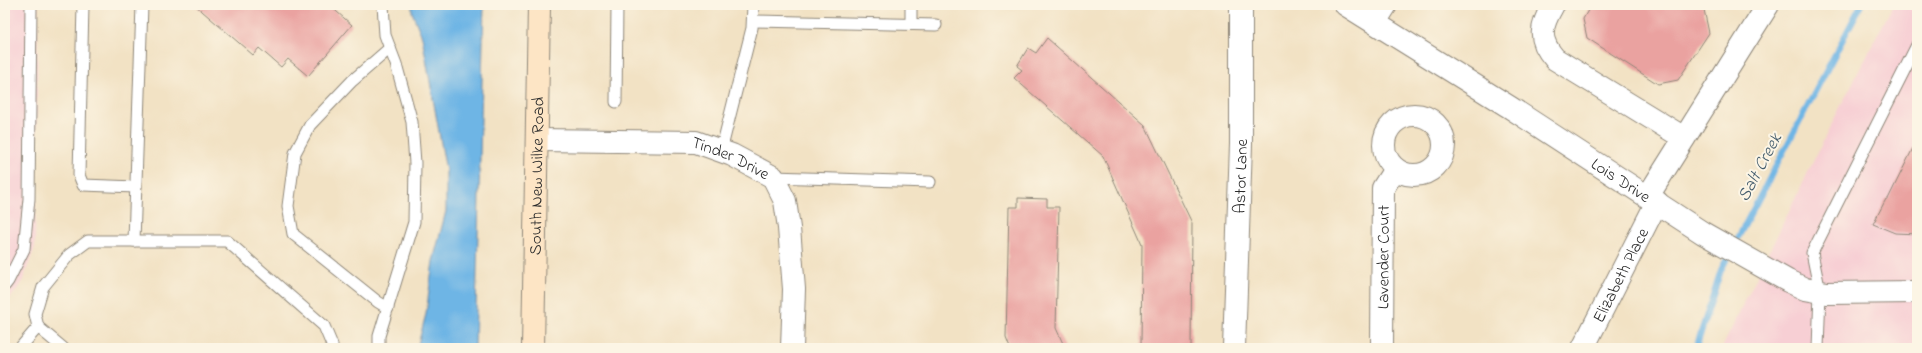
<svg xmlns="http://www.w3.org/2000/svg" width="1922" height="353" font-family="'Indie Flower',sans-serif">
<rect width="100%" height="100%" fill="#fcf5e5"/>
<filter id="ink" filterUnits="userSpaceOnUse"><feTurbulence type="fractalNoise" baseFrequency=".025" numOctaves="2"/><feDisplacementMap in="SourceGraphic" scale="8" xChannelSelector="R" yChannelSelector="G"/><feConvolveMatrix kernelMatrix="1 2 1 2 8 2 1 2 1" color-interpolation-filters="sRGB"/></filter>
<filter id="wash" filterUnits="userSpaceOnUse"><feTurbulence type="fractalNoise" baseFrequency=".012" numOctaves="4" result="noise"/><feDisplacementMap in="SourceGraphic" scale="16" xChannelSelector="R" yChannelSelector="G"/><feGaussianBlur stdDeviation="0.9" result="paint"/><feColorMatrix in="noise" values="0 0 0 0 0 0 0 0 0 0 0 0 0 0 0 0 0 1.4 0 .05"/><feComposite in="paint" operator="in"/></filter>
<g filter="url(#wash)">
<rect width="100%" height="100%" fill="#f2e2c4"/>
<g fill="#f7cfd4">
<polygon points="5,5 38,5 35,247 21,285 5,304"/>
<polygon points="1893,5 1917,5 1917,348 1722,348 1834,119"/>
</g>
<polygon fill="#6eb5e5" stroke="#4c7088" points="412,5 484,5 475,348 417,348 426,314 433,261 446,211 446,171 422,37 412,12"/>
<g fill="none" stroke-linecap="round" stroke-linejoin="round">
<polyline stroke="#6eb5e5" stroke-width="6" points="1696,348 1721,270 1861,5"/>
</g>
<g id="blocks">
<g fill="#eaa2a0">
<polygon points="195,5 329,5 352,25 308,76 288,59 281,67 259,48 253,55"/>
<polygon points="1591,5 1703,5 1709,33 1678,80 1658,84 1587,38 1583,19"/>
<polygon points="1047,38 1145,125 1192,223 1191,348 1141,348 1142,244 1103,156 1014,78 1022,70 1017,66 1028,48 1036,53"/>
<polygon points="1917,140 1917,234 1895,233 1873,224 1886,199 1888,199"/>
<polygon points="1018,198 1047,199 1047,207 1059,207 1056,328 1065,348 1010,348 1006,338 1009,207 1018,207"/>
</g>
</g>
</g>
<g filter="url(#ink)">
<use href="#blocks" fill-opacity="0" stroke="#8e8678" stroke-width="1"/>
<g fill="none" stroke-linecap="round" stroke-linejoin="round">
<defs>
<g id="service">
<polyline points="83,5 79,175 83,185 136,187"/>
<polyline points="753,21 936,25"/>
<polyline points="911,24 911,5"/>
<polyline points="616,102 617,5"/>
<polyline points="721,151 752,28 753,5"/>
<polyline points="773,177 930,182"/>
<polyline points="134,241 142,5"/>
<polyline points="5,285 8,281 24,249 29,199 31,5"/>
<polyline points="388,308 378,302 293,234 288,206 295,153 310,125 352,81 390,48"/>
<polyline points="20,348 38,327"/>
<polyline points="63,348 38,327 35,314 43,287 69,255 88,241 227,241 324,326 332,345 332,348"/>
<polyline points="379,348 379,336 414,222 415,163 412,122 396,64 385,35 383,5"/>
<polyline points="1818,348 1820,292 1812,253 1917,45"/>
</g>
<g id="minor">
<path id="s1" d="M1346 5 1511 108 1703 233 1788 281 1805 289 1827 293 1917 292"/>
<path d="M1553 5C1541 26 1537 39 1555 59L1684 138"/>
<polyline points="1375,22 1386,5"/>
<circle cx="1414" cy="145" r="30"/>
<path id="s2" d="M538 140 696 142 732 155 773 177 785 201 789 228 794 289 792 348"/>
<polyline points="1648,196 1768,5"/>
<path id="s3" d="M1234 348 1241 144V5"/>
<path id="s4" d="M1382 348 1383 188 1395 169"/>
<path id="s5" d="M1583 348 1657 202"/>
</g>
<g id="secondary">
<path id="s6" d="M533 348 539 5"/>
</g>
</defs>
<use href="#service" stroke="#8e8678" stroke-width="13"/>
<use href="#minor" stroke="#8e8678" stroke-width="24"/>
<use href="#secondary" stroke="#8e8678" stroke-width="24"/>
<use href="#service" stroke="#fff" stroke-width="11"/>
<use href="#minor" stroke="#fff" stroke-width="22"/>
<use href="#secondary" stroke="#fde5c5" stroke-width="22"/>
</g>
</g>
<g text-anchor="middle" stroke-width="4" stroke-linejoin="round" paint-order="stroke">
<g font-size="17" fill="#2b2b2b" stroke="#fcf5e5">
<text dy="6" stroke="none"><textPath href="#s2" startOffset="196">Tinder Drive</textPath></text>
<text dy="6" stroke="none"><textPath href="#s6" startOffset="172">South New Wilke Road</textPath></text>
<text dy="6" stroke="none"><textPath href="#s3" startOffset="172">Astor Lane</textPath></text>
<text dy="6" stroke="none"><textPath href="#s1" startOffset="326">Lois Drive</textPath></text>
<text dy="6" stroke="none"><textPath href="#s4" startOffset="91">Lavender Court</textPath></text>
<text dy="6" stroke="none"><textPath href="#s5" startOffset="82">Elizabeth Place</textPath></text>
</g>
<g font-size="18" font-style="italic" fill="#425b6c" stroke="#fcf5e5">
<text transform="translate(1759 167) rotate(-62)" y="6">Salt Creek</text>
</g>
</g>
<rect width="1922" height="353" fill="none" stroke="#fcf5e5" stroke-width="20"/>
</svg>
